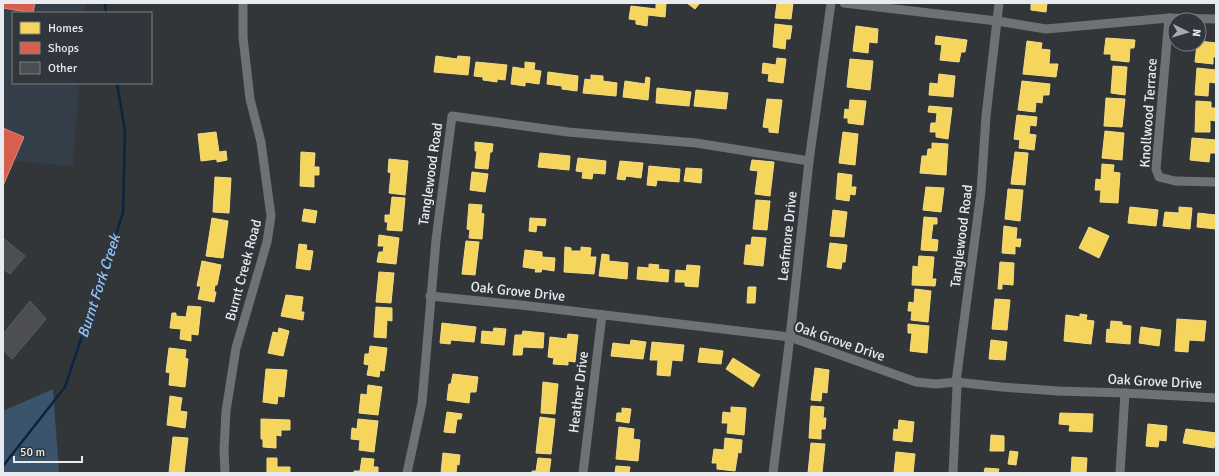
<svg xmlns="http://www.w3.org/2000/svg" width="1219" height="476" font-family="Signika,sans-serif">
<rect width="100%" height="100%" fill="#333639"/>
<polygon fill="#343e48" points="3,3 86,3 85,13 13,13 13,83 79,83 73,166 3,160"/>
<polygon fill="#3b536b" points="53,389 59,473 3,473 3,411"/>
<g fill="#f6d55c" stroke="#f2dc88">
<polygon points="656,3 666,4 665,17 648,15 647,26 636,24 636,20 629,19 631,6 656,9"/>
<polygon points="687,3 700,3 695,9"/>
<polygon points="777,3 793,3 791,19 775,18"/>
<polygon points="1031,3 1047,3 1046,12 1031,10"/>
<polygon points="775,24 792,26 790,39 786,39 785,49 773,47"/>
<polygon points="856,26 878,29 877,43 869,42 868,53 853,51"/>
<polygon points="936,36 967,40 965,52 961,52 959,62 940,60 942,45 935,44"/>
<polygon points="1106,38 1135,40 1134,48 1130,48 1129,62 1111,60 1111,54 1104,54"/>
<polygon points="1027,41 1042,43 1041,49 1050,50 1049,64 1058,64 1056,77 1023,74"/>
<polygon points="1199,41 1216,43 1216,57 1213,57 1213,64 1195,62 1197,44 1199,44"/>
<polygon points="436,56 457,59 458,56 470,57 468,75 434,72"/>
<polygon points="777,58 786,59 783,83 768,81 769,74 762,73 763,63 776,65"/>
<polygon points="850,59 873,61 870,90 847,87"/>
<polygon points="476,62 507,65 505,80 497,79 497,82 483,80 483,77 474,76"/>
<polygon points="525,62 535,63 534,70 541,71 539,84 525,82 525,86 511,84 513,67 525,69"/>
<polygon points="1113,66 1127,67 1125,95 1111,93"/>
<polygon points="1197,68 1216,70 1215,83 1209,82 1208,96 1195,95"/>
<polygon points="548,72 578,76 577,91 562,89 562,86 547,84"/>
<polygon points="939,74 955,76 953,97 929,95 930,83 938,84"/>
<polygon points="591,75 603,76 603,81 617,83 616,96 583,93 585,79 591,80"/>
<polygon points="646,77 650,78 648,100 623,97 625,81 645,84"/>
<polygon points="1022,81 1050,84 1049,95 1043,95 1042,103 1036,102 1035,112 1018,110"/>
<polygon points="657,88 691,92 689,106 656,103"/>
<polygon points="696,90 728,93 726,109 694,106"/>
<polygon points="1106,98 1125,99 1122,127 1104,126"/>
<polygon points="767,99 782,100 778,133 769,132 769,128 763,127"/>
<polygon points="850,100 866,101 863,125 848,123 848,118 844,118 845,109 849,110"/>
<polygon points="1196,101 1211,102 1211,108 1216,108 1216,121 1210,120 1210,132 1195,132"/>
<polygon points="929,106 952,108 948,139 936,137 936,132 930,132 931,123 936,123 937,113 928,112"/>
<polygon points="1017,115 1037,117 1036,126 1030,125 1029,134 1036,135 1034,150 1019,148 1020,140 1014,139"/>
<polygon points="1105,131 1124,133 1122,160 1102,158"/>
<polygon points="216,132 219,152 226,151 227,160 217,162 217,159 201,161 198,134"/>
<polygon points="843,132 858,134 855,165 839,163"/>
<polygon points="1192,138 1216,140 1216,153 1210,153 1209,162 1190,160"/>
<polygon points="475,142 493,144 492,152 490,152 488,169 475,168 477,151 475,151"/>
<polygon points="932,143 948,144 946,175 920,173 922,156 927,156 928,149 932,149"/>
<polygon points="301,152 315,153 314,167 319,167 319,175 314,175 314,187 300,186"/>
<polygon points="1015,152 1028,153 1025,185 1011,184"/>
<polygon points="540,153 570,156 569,170 538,167"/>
<polygon points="578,158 606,161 605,174 593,173 592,179 582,178 583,172 576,171"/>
<polygon points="389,159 408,161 405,195 389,193 391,173 388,172"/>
<polygon points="752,160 774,162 770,196 755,194 758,171 750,170"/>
<polygon points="620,161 643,163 641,178 626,176 625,180 617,179"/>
<polygon points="1102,164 1114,165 1113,172 1120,173 1118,203 1100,202 1101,190 1095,190 1096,179 1101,180"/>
<polygon points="649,166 680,169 679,182 657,180 656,186 647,185"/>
<polygon points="686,168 702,169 701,183 684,181"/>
<polygon points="472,172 488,174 485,192 470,190"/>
<polygon points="838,173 852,175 851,187 856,187 855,195 850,194 849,201 836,199"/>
<polygon points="215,177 231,178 229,213 213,212"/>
<polygon points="926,187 944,188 941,212 923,210"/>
<polygon points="1008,189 1023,190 1020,221 1005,219"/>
<polygon points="392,197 405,198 402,231 387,230 388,222 385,222 385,215 390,215"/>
<polygon points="756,200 770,201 767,230 753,229"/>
<polygon points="469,204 482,205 481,213 484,214 482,239 469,238 470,230 467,229"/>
<polygon points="1130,207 1158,210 1156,226 1128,223"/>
<polygon points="1179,207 1192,208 1190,229 1163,226 1165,212 1179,213"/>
<polygon points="304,209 317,211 315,223 302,221"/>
<polygon points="833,210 847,212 844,237 830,236"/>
<polygon points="1198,213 1216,215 1216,229 1197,227"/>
<polygon points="924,217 937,218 937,224 933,224 931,239 938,240 937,251 921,250"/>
<polygon points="212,218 228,221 223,258 206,256"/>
<polygon points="530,218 546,219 545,226 537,225 536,232 529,231"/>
<polygon points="1004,226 1017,228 1016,239 1021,239 1020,247 1015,246 1015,254 1002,253"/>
<polygon points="1089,227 1109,236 1099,258 1079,248"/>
<polygon points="379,235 399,238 396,264 377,262 379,252 383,252 384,246 378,246"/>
<polygon points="752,237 766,238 763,266 744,264 746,245 751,245"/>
<polygon points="466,241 479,242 475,275 462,274"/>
<polygon points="830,243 847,245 845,262 842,262 841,269 827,267"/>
<polygon points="299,244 307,245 306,250 313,251 310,270 296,268"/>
<polygon points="565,247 571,248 571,251 581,251 581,247 591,248 590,257 596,257 594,274 564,272"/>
<polygon points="525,250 542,252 542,257 555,258 554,271 542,269 541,272 535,272 536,269 523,267"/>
<polygon points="602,254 609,255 609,261 628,263 627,279 599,276"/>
<polygon points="919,256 934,257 932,279 936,279 935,286 912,285 913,266 918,267"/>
<polygon points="202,261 221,265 217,285 215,285 214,292 216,292 214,302 198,299 201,286 197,286"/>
<polygon points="1000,262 1014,263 1013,285 1002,284 1002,289 998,289"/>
<polygon points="649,264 659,265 658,269 669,270 668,282 637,279 638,267 649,268"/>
<polygon points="687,265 700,266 698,287 685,286 685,282 675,282 676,270 686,271"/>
<polygon points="379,272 394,273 391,303 376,302"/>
<polygon points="748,287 756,287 755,303 747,303"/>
<polygon points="915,289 931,291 928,322 911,320 912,311 908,311 909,302 914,303"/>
<polygon points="286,295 303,297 301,312 304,312 303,320 281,316"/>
<polygon points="995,299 1010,300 1007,330 992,329"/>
<polygon points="188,306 201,307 198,335 191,334 191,341 180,339 181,329 170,328 172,313 176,313 176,316 186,317"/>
<polygon points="376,307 392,308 392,321 387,320 386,338 374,337"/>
<polygon points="1080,314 1087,315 1086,320 1094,321 1091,344 1064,341 1066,315 1080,317"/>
<polygon points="1177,319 1206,321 1204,341 1189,340 1188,352 1175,351"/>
<polygon points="1111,321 1122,322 1122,325 1131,326 1130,344 1106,342 1107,329 1110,330"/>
<polygon points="442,323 476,327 474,342 451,340 450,344 440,343"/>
<polygon points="908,324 929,326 927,353 910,351 912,333 908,333"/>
<polygon points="1141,327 1161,330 1159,346 1139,343"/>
<polygon points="279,328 289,331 283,356 268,353 273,332 278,333"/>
<polygon points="494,328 506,329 504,345 481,343 482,331 493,332"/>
<polygon points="523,331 544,333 543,348 523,347 522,355 513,355 515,335 522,335"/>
<polygon points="568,334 578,335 575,362 568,361 568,365 553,364 554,358 548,357 550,337 567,339"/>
<polygon points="631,340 646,342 643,359 611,356 613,343 630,345"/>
<polygon points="991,340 1007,342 1005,360 989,359"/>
<polygon points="652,342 684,345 682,361 672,360 670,376 657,375 658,360 650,360"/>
<polygon points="370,346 387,348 384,371 380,370 379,377 367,375 369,365 364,364 365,354 369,354"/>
<polygon points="169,348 186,350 185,358 188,359 185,387 169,385 170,373 166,372"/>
<polygon points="700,348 723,351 721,364 698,362"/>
<polygon points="733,358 760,375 753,387 726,369"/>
<polygon points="815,368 829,370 827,393 822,392 821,401 811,400"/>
<polygon points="266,369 287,370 284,397 278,396 277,404 263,402"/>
<polygon points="453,374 478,377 476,392 470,392 469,403 447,400 449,384 451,384"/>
<polygon points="543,382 558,384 555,414 541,413"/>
<polygon points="368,385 382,387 378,415 359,413 361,394 367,395"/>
<polygon points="170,396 182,398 180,411 187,412 185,428 167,425"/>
<polygon points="811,406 824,407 823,418 826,418 825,429 821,429 821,439 809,438"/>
<polygon points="731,407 746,408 744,435 727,433 728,423 722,423 723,412 731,413"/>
<polygon points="622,408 631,409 629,423 616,421 617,413 622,413"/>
<polygon points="447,412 462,414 461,419 457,419 455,433 444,432"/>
<polygon points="1060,413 1093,414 1092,432 1069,431 1070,425 1059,424"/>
<polygon points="540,417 555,419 551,454 536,453"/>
<polygon points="261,419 290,420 290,430 281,430 281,436 276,435 276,448 263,447 263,439 261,439"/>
<polygon points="358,419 378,421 374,452 359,450 360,440 351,439 352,428 357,429"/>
<polygon points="899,420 914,422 912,442 893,440 894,429 898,430"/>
<polygon points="1148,424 1167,426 1166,441 1159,440 1158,447 1146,446"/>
<polygon points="619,427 634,429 633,439 640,440 638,461 616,459"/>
<polygon points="1186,429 1216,433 1214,448 1183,443"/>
<polygon points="991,435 1004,436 1004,451 990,451"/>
<polygon points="173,437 188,438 184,473 169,473"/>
<polygon points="725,438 742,440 741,453 738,452 735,471 717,469 717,463 712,463 714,449 724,450"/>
<polygon points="811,443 825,444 822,473 808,473"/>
<polygon points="1010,451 1018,452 1016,465 1008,464"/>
<polygon points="896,452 915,454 913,473 894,473"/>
<polygon points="443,453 460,455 459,465 457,464 456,473 441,473"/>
<polygon points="1072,457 1087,458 1086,473 1071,473"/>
<polygon points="267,458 277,458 277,467 290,467 290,473 267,473"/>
<polygon points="362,458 374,459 373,467 378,467 378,473 354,473 354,471 360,471"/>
<polygon points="538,458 551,459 549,473 532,473 532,471 536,471"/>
<polygon points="616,466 630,467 629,473 615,473"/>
<polygon points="985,468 999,469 998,473 984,473"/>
</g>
<g fill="#d6604d" stroke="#db8a7e">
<polygon points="3,3 35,3 33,13 3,8"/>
<polygon points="3,128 24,137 3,186"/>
</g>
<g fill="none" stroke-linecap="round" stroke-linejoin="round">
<g stroke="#082641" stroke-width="2.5">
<polyline points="105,3 106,13"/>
<polyline points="3,466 65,387 123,213 125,131 117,83"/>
</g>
</g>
<g fill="#4c4e52" stroke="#5b5d60">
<polygon points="3,238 25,256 10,274 3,269"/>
<polygon points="30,301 46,319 12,359 3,350 3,334"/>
</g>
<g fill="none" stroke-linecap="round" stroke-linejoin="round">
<g stroke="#6f7275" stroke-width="9">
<polyline points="844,3 997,21 1046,29 1169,18"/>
<polyline points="1216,19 1169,18 1156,169 1159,177 1175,181 1216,182"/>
<polyline points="430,296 521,305 790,337 916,382 936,384 956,382 1002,387 1058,391 1125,393 1216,398"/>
<polyline points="225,473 224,450 226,411 236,348 267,242 271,216 261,142 250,99 243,37 243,3"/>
<polyline points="407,473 422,403 436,240 452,116 568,132 696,143 809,161"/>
<polyline points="583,473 602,315"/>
<polyline points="773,473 790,337 809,161 831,3"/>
<polyline points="953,473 957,386 956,382 981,192 986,116 999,3"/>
<polyline points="1120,473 1125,393"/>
</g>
</g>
<g text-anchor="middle" stroke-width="4" stroke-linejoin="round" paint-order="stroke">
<g font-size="14" fill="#e7ebef" stroke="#30363c">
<text transform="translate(1148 113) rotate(-86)" y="5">Knollwood Terrace</text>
<text transform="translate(430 174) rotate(-82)" y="5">Tanglewood Road</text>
<text transform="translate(787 236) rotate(-84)" y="5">Leafmore Drive</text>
<text transform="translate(961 236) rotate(-83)" y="5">Tanglewood Road</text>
<text transform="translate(243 270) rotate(-75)" y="5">Burnt Creek Road</text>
<text transform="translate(518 291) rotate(6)" y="5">Oak Grove Drive</text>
<text transform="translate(840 341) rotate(19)" y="5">Oak Grove Drive</text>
<text transform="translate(1155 381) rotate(3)" y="5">Oak Grove Drive</text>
<text transform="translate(578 392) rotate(-83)" y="5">Heather Drive</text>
</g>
<g font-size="15" font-style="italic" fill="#91c5fd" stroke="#30363c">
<text transform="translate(99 286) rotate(-72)" y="5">Burnt Fork Creek</text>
</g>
</g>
<rect width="1219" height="476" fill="none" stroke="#e7ebef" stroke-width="8"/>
<rect x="12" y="12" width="140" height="72" fill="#30363c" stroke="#797e84"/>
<rect x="20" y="22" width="20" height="12" fill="#f6d55c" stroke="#797e84"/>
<text x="48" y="32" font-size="12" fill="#e7ebef">Homes</text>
<rect x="20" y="42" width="20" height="12" fill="#d6604d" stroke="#797e84"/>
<text x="48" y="52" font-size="12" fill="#e7ebef">Shops</text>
<rect x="20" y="62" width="20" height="12" fill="#4c4e52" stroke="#797e84"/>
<text x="48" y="72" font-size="12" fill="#e7ebef">Other</text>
<g transform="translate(1187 32) rotate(95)"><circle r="19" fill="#30363c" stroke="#797e84"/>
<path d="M0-3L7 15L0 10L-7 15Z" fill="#a8acaf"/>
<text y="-6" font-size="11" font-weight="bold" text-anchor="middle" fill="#e7ebef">N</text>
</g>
<path d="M14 456v6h68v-6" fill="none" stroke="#e7ebef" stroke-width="2"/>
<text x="20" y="456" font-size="12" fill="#e7ebef" stroke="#30363c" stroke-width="3" paint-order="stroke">50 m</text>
</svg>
